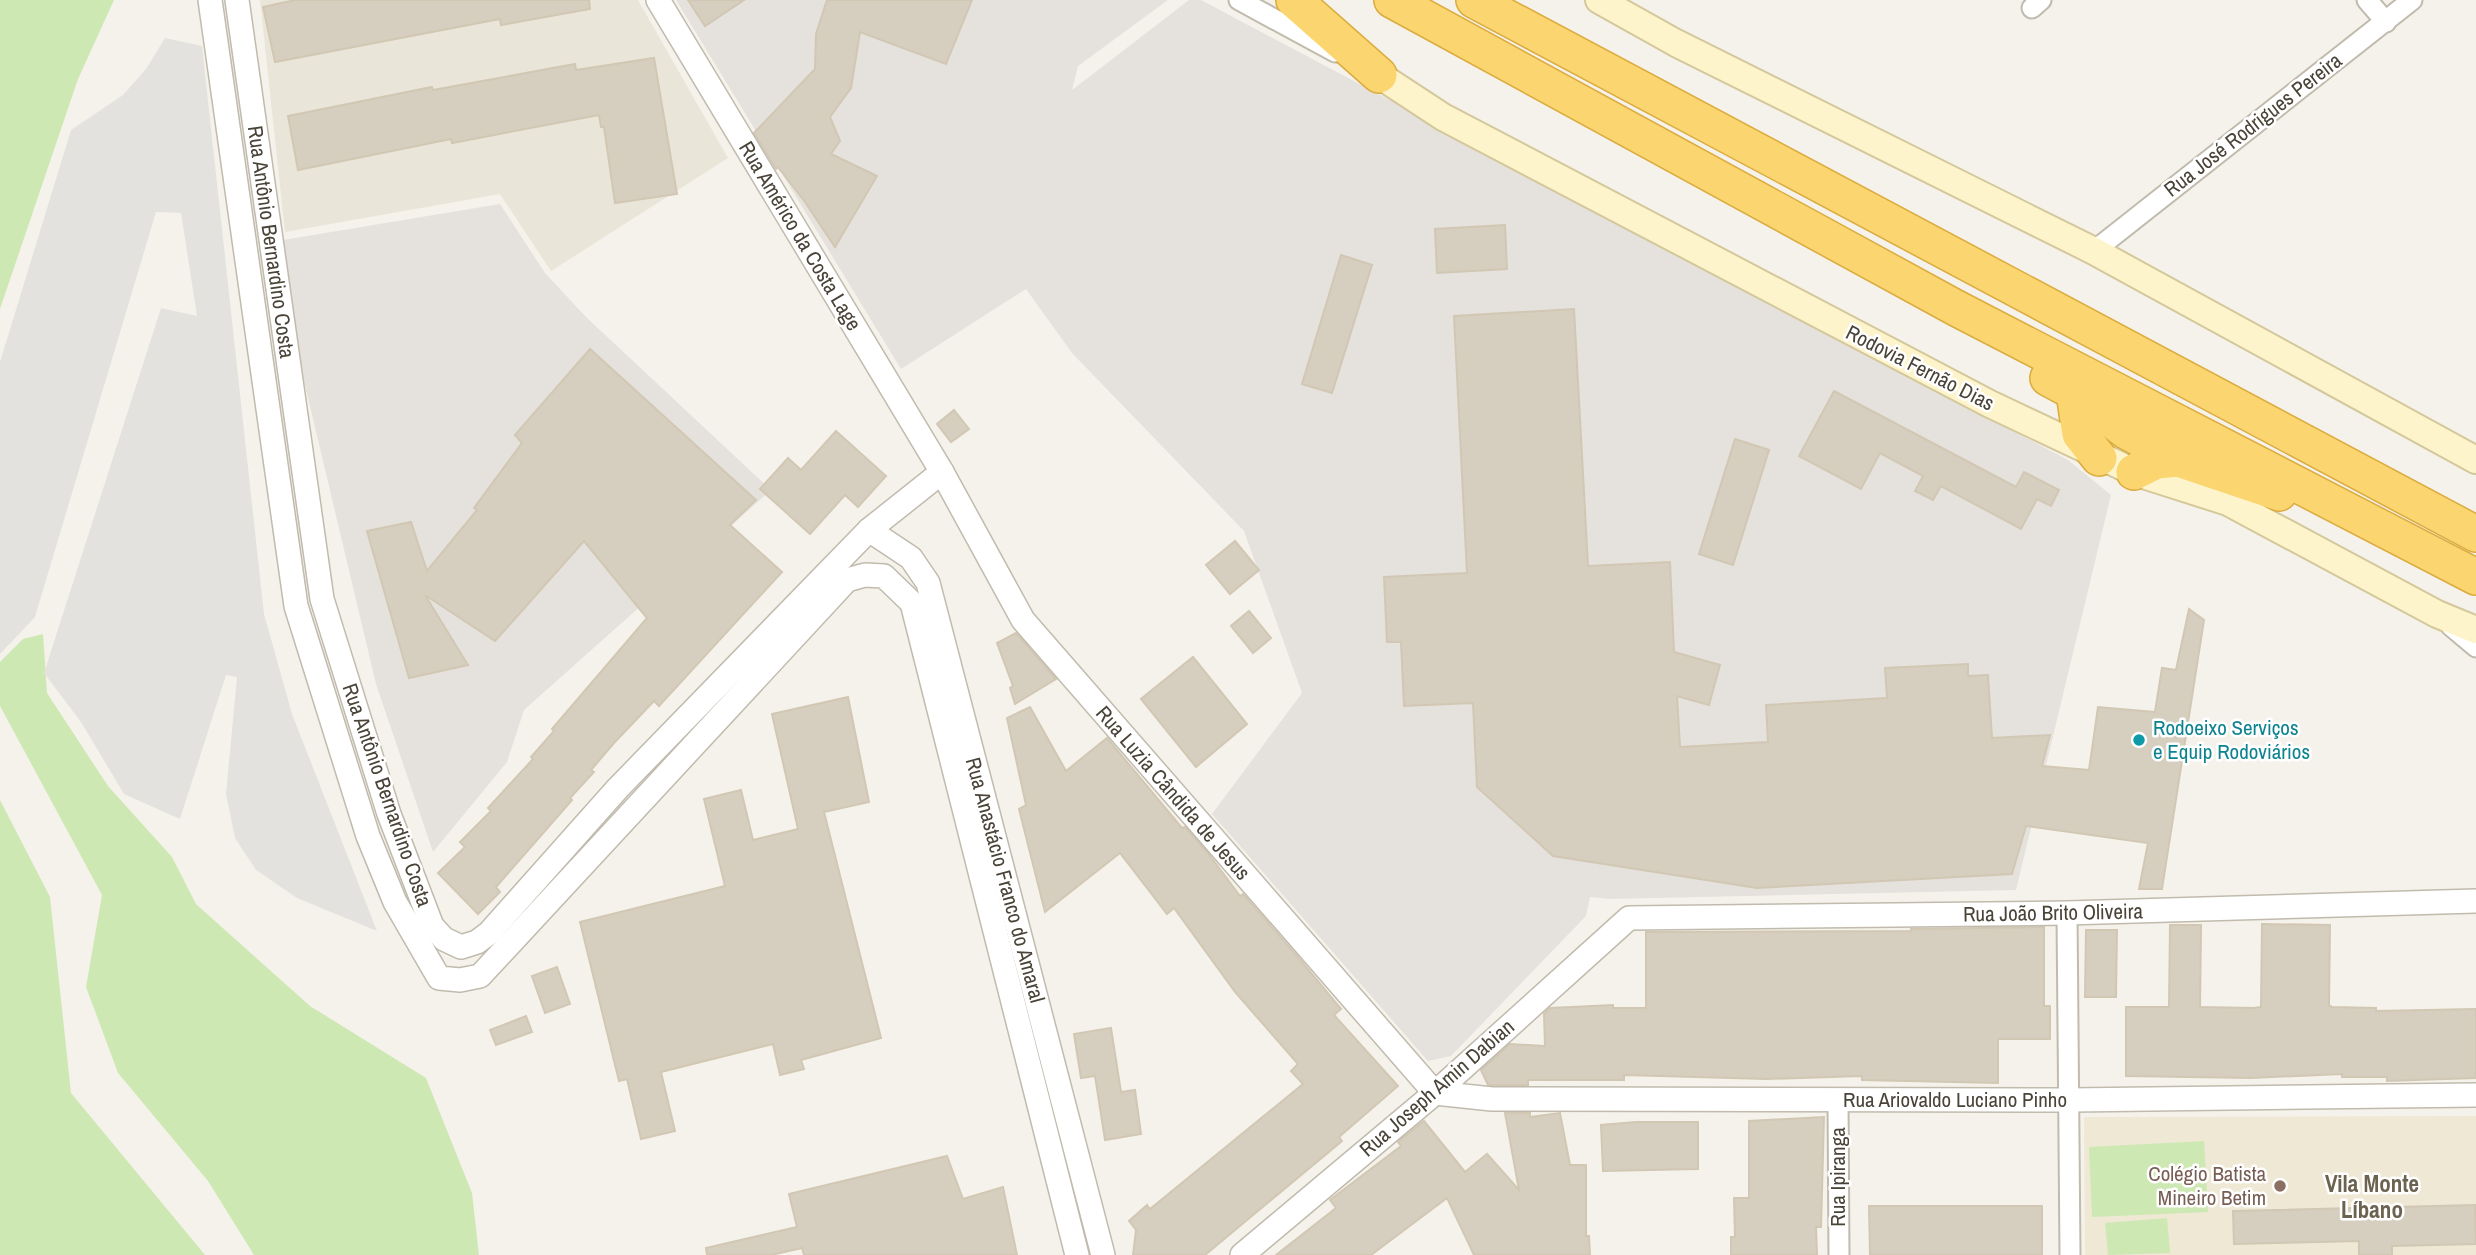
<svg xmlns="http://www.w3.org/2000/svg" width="2476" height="1255" font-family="'Archivo Narrow',sans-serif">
<rect width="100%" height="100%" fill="#f5f2eb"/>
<polygon fill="#e9e5d9" points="260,0 638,0 728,158 551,271 500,194 285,232"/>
<g fill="#e5e1dc">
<polygon points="676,0 1168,0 1078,66 1072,90 1189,0 1201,0 2068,460 2111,495 2016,890 1609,899 1590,897 1586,916 1451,1056 1428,1061 1212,814 1302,693 1244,531 1072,353 1026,289 901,369"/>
<polygon points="500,204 545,273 586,317 771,490 524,710 507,762 433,852 376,684 271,242"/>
</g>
<polygon fill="#eee8d5" points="2476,1116 2476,1255 2085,1255 2084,1117"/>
<g fill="#cee8b4">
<polygon points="0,0 114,0 78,79 0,309"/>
<polygon points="43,634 47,693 108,786 172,857 196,904 310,1006 426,1078 472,1193 479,1255 254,1255 208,1181 118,1073 86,987 102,895 0,706 0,662 23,639"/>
<polygon points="0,800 50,897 71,1093 205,1255 0,1255"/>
<polygon points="2204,1141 2208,1212 2092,1217 2089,1147"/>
<polygon points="2167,1218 2170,1253 2108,1255 2105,1223"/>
</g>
<polygon fill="#e4e2df" points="165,38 202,46 264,614 292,714 377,931 297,898 256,870 235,838 226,794 237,677 226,675 180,819 124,794 81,722 44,673 161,308 197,316 181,213 156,212 35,617 0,654 0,362 71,130 123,95 146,69"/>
<g fill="#d6cfc0" stroke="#d1c7b3" stroke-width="2">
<polygon points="295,0 589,0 590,9 501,25 500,19 275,62 263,7"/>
<polygon points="688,0 744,0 705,26"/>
<polygon points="827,0 972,0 946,64 860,32 851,88 830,117 840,141 831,154 877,176 835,247 805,202 778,167 776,169 754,133 815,69 816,34"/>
<polygon points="654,58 677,194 615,203 604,127 601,127 599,115 452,143 451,139 298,170 288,116 432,87 433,90 575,64 576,70"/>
<polygon points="1505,225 1507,269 1437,273 1435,229"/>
<polygon points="1341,255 1372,265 1332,393 1302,384"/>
<polygon points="1574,309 1588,566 1670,562 1674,652 1720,665 1709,705 1677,696 1680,747 1768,742 1766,705 1887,698 1885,668 1968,664 1968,676 1988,675 1992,738 2050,735 2042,766 2089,770 2098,707 2155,712 2162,668 2176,670 2189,609 2204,620 2162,889 2139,889 2148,843 2026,826 2012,874 1757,888 1553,856 1477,787 1473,703 1404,706 1401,642 1387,642 1384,577 1467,573 1454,316"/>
<polygon points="590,349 756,500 730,525 782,572 659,706 654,701 614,743 591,770 594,772 570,798 572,800 496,887 500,892 478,914 438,873 465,847 460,842 491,811 488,808 533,759 531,757 554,731 552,729 647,618 584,541 495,641 425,595 468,665 409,678 367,531 411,522 427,571 477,510 474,508 522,443 515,435"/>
<polygon points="1834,391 2016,487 2024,472 2059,490 2051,506 2037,499 2021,529 1941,486 1933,500 1915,491 1923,476 1880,453 1861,489 1799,456"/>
<polygon points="954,410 969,429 951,442 937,424"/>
<polygon points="836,431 886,476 858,507 845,495 810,534 760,489 788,458 801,470"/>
<polygon points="1735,439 1769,450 1733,565 1699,554"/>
<polygon points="1235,541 1259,570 1230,594 1206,565"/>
<polygon points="1249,611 1271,638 1253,653 1231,626"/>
<polygon points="1016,633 1056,679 1015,704 1010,688 1013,686 997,643"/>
<polygon points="1193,657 1247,724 1196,767 1141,699"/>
<polygon points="848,697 869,802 824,812 881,1038 801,1060 804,1069 780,1075 773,1044 661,1072 675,1131 641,1139 627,1079 619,1081 580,922 725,886 704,799 741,790 753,840 798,829 772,714"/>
<polygon points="1030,707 1066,771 1107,738 1182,828 1185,827 1207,852 1240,896 1243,894 1297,956 1341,1009 1334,1015 1398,1086 1339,1137 1342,1141 1205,1255 1133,1255 1136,1230 1129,1221 1147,1205 1150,1209 1303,1084 1291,1071 1298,1064 1235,992 1174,908 1167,914 1120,853 1045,912 1019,809 1026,805 1007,718"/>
<polygon points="2262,924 2330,925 2329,1005 2332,1007 2376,1008 2376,1011 2476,1009 2476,1078 2387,1081 2387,1077 2342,1077 2342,1074 2251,1078 2126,1076 2126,1007 2169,1007 2170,925 2201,925 2200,1007 2254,1008 2261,1007"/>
<polygon points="2044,927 2044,1006 2050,1006 2050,1039 1998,1039 1998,1083 1862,1080 1862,1076 1766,1079 1624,1075 1624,1080 1528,1080 1528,1085 1488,1085 1481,1070 1510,1044 1545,1046 1544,1014 1550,1008 1613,1005 1613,1008 1646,1008 1646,932 1911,931 1911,929"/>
<polygon points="2086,930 2117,930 2116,997 2085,997"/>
<polygon points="557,967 570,1004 545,1013 532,976"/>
<polygon points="526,1016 532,1032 496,1045 490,1030"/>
<polygon points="1111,1028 1121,1092 1135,1090 1141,1134 1105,1140 1095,1076 1081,1078 1074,1034"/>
<polygon points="1505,1113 1530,1113 1530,1117 1560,1113 1570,1165 1586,1165 1586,1236 1589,1236 1590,1255 1474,1255 1447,1198 1371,1255 1276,1255 1336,1208 1330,1200 1401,1146 1398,1142 1424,1121 1465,1172 1487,1154 1519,1190"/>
<polygon points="1824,1117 1821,1227 1816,1227 1817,1255 1731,1255 1731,1237 1735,1237 1734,1198 1749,1198 1749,1121"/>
<polygon points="1636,1122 1698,1122 1698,1169 1603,1171 1601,1125"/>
<polygon points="947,1156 963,1199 1003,1187 1017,1255 804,1255 802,1248 771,1255 707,1255 706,1248 797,1227 789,1194"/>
<polygon points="2475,1205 2476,1244 2392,1246 2392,1255 2359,1255 2359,1241 2234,1244 2233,1211"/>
<polygon points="1869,1206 2042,1206 2042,1255 1870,1255"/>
</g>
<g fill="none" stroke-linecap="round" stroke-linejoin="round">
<defs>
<g id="minor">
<polyline points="1239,0 1335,52"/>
<polyline points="2367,0 2386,22"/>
<polyline points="2032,8 2041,0"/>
<polyline points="2094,251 2412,0"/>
<polyline points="2451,626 2476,647"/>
<polyline points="2067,913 2070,1255"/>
<polyline points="1838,1100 1839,1255"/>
</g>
<g id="tertiary">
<polyline points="210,0 296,606 368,836 395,902 439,978 460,980 480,976 847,580 865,575 884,576 912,603 1077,1255"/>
<polyline points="237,0 322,599 389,814 432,926 444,939 461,947 477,942 489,933 618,788 869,530 942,472"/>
<polyline points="658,0 942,472 1023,620 1435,1093 1492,1099 2071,1100 2476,1095"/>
<polyline points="869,530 911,558 928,583 1103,1255"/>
<polyline points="1242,1255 1435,1093 1629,918 2067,913 2476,901"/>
</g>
<g id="secondary">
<polyline points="1599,0 1676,43 2094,251 2476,460"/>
<polyline points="1379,75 1443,117 1990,404 2134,472 2228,502 2437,614 2476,630"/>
</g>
<g id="motorway">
<polyline points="1294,0 1379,75"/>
<polyline points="1392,0 1956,308 2476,577"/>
<polyline points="1474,0 2476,534"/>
<polyline points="2048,378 2074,392 2126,431 2178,459"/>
<polyline points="2074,392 2080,434 2099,458"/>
<polyline points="2134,472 2156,461 2178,459 2279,493"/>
</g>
</defs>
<use href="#minor" stroke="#c0bbad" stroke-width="23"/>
<use href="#tertiary" stroke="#c0bbad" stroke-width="26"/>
<use href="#secondary" stroke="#d4c89b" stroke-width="30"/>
<use href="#motorway" stroke="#dbab3e" stroke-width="38"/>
<use href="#minor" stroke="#fff" stroke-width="19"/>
<use href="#tertiary" stroke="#fff" stroke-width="23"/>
<use href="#secondary" stroke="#fef4cc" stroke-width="26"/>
<use href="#motorway" stroke="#fbd56f" stroke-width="35"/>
</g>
<circle fill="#0f9aa8" stroke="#fff" stroke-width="2.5" cx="2139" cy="740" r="7"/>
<circle fill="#8d6e63" stroke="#fff" stroke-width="2.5" cx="2280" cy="1186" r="7"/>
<g text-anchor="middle" stroke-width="5" stroke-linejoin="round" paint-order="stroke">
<g font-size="21" fill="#494338" stroke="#fff">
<text transform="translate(2253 125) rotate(-38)" y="7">Rua José Rodrigues Pereira</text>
<text transform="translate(800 236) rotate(59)" y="7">Rua Américo da Costa Lage</text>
<text transform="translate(271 242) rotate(82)" y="7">Rua Antônio Bernardino Costa</text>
<text transform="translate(1920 368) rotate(27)" y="7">Rodovia Fernão Dias</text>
<text transform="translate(1173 793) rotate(49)" y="7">Rua Luzia Cândida de Jesus</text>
<text transform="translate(387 795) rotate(71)" y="7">Rua Antônio Bernardino Costa</text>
<text transform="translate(1005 880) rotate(75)" y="7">Rua Anastácio Franco do Amaral</text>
<text transform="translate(2053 913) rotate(-1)" y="7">Rua João Brito Oliveira</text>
<text transform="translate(1437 1088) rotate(-41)" y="7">Rua Joseph Amin Dabian</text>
<text x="1955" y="1107">Rua Ariovaldo Luciano Pinho</text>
<text transform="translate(1838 1177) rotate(-90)" y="7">Rua Ipiranga</text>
</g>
<g font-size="21" fill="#0d838f" stroke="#fff" text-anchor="start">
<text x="2153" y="735">Rodoeixo Serviços<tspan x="2153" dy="24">e Equip Rodoviários</tspan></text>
</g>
<g font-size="21" fill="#785e54" stroke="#fff" text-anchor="end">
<text x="2266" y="1181">Colégio Batista<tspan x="2266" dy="24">Mineiro Betim</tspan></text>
</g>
<g font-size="23" font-weight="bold" fill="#6c6250" stroke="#fff">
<text x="2372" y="1192">Vila Monte<tspan x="2372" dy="26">Líbano</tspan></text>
</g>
</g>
</svg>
